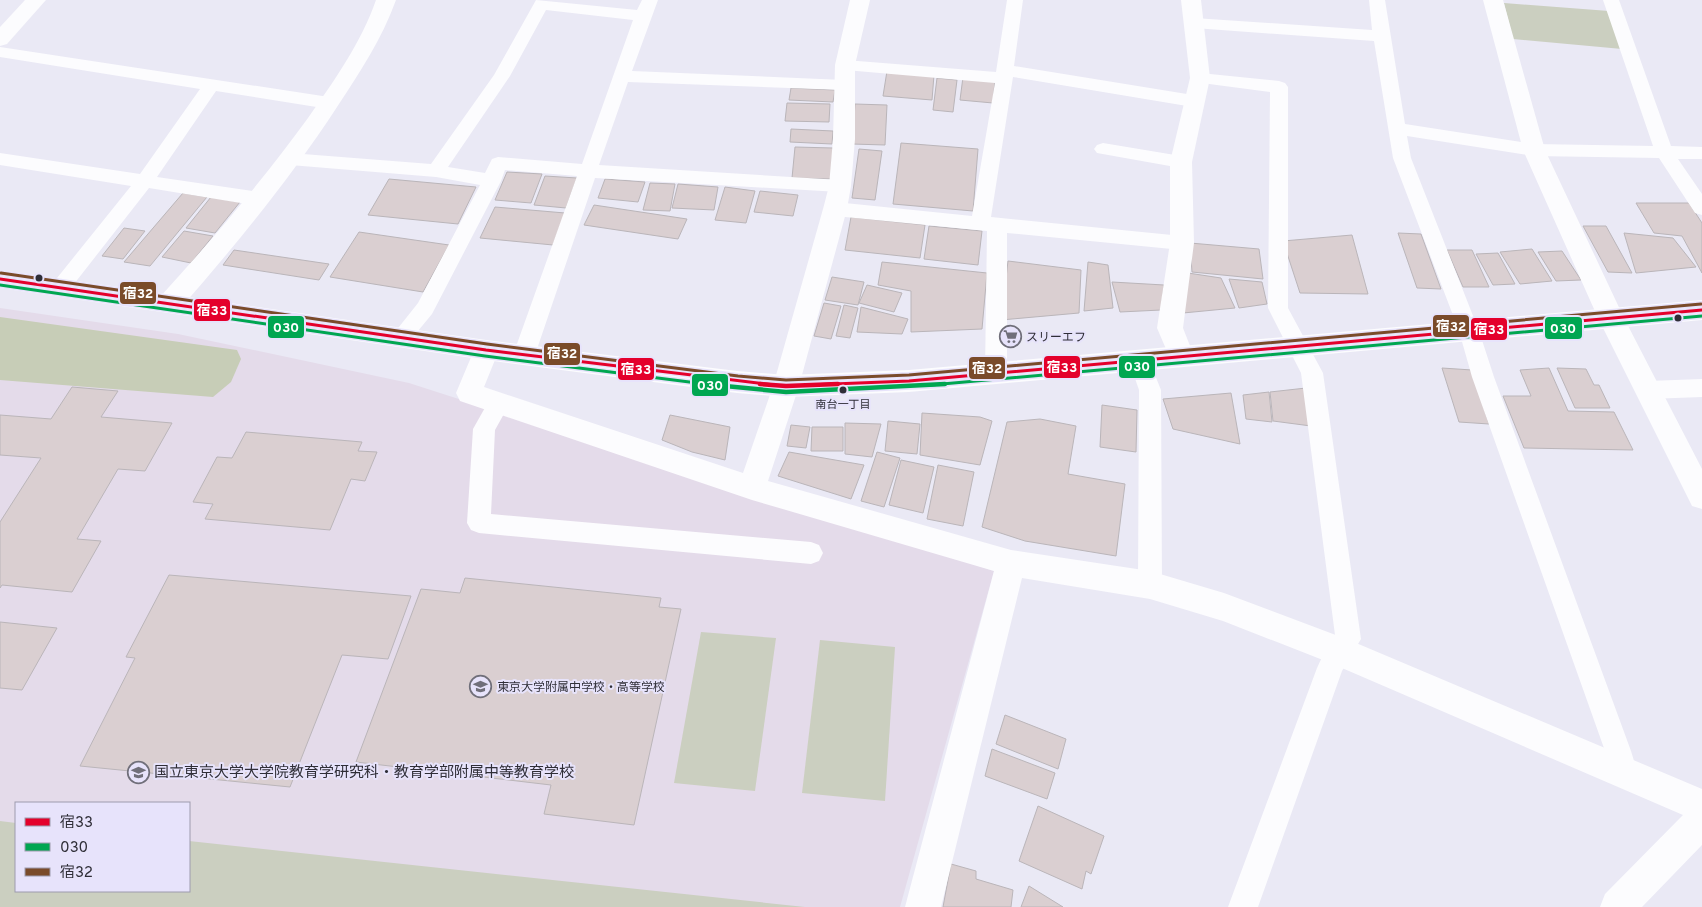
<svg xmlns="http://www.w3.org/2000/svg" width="1702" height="907" font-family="Overpass,'Noto Sans JP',sans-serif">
<rect width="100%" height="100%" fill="#eae9f5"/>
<path fill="#e4dbea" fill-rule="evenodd" d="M0 308 178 334 409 383 994 571 900 907H0ZM16 803H189V891H16Z"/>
<g fill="#cbcfc0">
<polygon points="1504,3 1609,11 1622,49 1513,39"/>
<polygon points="701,632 776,638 755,791 674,783"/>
<polygon points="820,640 895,647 885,801 802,793"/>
<polygon points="0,821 16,823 16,891 189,891 189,841 805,907 0,907"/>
</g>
<polygon fill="#c7cdb7" points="0,317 237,350 241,359 231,382 213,397 0,380"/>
<g fill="#dacfd1" stroke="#bab5b9">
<polygon points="887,71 934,75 932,100 883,96"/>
<polygon points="963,77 995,81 993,103 960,100"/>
<polygon points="937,78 957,80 953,112 933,110"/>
<polygon points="791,88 835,90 833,102 789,100"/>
<polygon points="787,103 830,104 829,122 785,121"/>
<polygon points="855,104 887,105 885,145 852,144"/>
<polygon points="791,129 833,131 832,144 790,142"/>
<polygon points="901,143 978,149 973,211 893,204"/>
<polygon points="795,147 833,148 831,179 792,178"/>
<polygon points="859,149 882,151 875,200 852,198"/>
<polygon points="507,172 542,174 531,203 495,200"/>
<polygon points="545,176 577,178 566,208 534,205"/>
<polygon points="389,179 476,187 458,224 368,215"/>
<polygon points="605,179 645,182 638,202 598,198"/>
<polygon points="650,183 675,184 670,211 643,210"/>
<polygon points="678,184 718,187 714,210 672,208"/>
<polygon points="725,187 755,191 746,223 715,220"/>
<polygon points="760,191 798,195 793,216 754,212"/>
<polygon points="183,193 207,197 150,266 124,262"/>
<polygon points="211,197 240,202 215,233 186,228"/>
<polygon points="1636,203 1689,203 1702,223 1702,273 1682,236 1654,233"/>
<polygon points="594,205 687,219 678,239 584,225"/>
<polygon points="495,207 565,213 553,245 480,238"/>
<polygon points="851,217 925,225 920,258 845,250"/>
<polygon points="929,226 982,231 978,265 924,259"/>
<polygon points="1583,226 1606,226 1632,273 1608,272"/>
<polygon points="124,228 145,231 123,259 102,256"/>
<polygon points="184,231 213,236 191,263 162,257"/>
<polygon points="359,232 449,245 423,292 330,277"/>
<polygon points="1398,233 1421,234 1441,289 1417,288"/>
<polygon points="1624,233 1673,238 1696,267 1636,273"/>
<polygon points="1352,235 1368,294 1300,293 1283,241"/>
<polygon points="1190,243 1259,249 1263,279 1192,272"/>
<polygon points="1532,249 1552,281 1520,284 1500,252"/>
<polygon points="234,250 329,264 319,280 223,265"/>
<polygon points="1447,250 1472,250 1489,287 1463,287"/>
<polygon points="1562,251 1581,280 1556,281 1538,252"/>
<polygon points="1498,253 1515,284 1493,285 1476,254"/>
<polygon points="1008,261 1081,270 1079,313 1001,320"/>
<polygon points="882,262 987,273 982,329 911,332 911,291 878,285"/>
<polygon points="1088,262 1108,265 1113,308 1084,311"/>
<polygon points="1188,273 1221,278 1235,308 1183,313"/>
<polygon points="832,277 864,282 858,305 825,300"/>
<polygon points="1229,279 1262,282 1267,304 1239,308"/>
<polygon points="1112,282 1164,285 1161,310 1120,312"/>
<polygon points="867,285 902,293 894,312 859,303"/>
<polygon points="824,303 841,306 831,339 814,336"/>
<polygon points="844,305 858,308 850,338 836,336"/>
<polygon points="861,307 908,319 902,334 857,332"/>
<polygon points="1442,368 1472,370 1489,424 1459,422"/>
<polygon points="1549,368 1568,411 1614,412 1633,450 1524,448 1503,396 1531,396 1520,370"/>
<polygon points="1557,368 1586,369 1594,385 1599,385 1610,408 1575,408"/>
<polygon points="72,387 118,391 101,417 172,423 145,471 118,469 77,539 101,541 72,592 2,585 0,588 0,522 41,458 0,455 0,415 51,419"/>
<polygon points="1306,388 1311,426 1273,421 1270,392"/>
<polygon points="1269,392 1272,422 1246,419 1243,395"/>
<polygon points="1231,393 1240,444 1173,429 1163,399"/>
<polygon points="1102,405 1137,410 1136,452 1100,447"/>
<polygon points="922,413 980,417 992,421 980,465 920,455"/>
<polygon points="670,415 730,427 725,460 692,452 662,440"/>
<polygon points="1040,419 1076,426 1068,474 1125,484 1116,556 1025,541 982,527 1007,422"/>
<polygon points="888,421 920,424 917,454 885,451"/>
<polygon points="845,423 881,424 872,457 845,454"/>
<polygon points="791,425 810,427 806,448 787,446"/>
<polygon points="812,427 843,427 843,451 811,451"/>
<polygon points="246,432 362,442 358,451 377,452 365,481 351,479 330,530 205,519 213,504 193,502 217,457 232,458"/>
<polygon points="789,452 864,465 851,499 778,476"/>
<polygon points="877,452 900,458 884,507 861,501"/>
<polygon points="901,460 934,467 923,513 889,505"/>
<polygon points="938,465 974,472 963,526 927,519"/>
<polygon points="169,575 411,596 388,659 342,655 290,787 80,766 135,658 126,657"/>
<polygon points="465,578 661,598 659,607 681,609 634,825 544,814 551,785 356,762 421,589 460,593"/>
<polygon points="0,622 57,628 22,690 0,688"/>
<polygon points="1005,715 1066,739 1058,769 996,744"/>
<polygon points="992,749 1055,773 1047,799 985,776"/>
<polygon points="1038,806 1104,836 1091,874 1086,871 1082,889 1019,861"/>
<polygon points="951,864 976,871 976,879 1013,890 1011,907 943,907"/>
<polygon points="1029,886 1063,907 1021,907"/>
</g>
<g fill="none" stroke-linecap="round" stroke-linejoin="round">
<g fill="#fcfcfe" fill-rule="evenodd">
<path d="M536 0 637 10 642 0H658L632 71 844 80 850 81 853 85 850 89 844 90 628 82 599 165 840 180 847 181 849 186 847 191 840 192 595 178 535 355 531 361 524 363 517 361 513 355 577 176 505 170 501 181 432 314 408 343 401 345 394 343 391 337 418 303 480 185 436 177 290 165 284 163 281 159 284 155 290 153 431 164 494 75ZM546 10 633 20 582 164 498 157 492 159 485 173 448 167 510 76Z"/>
<polygon points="1007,0 1023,0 1014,66 1193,95 1199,97 1202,101 1199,105 1193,107 1013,77 991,217 1182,236 1189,238 1192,243 1189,248 1182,250 1007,233 1007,373 1004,379 996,382 988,379 985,373 987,231 835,216 828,214 826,209 828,204 835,202 972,216 995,83 845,70 839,69 837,65 839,61 845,60 996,72"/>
<polygon points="1369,0 1385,0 1405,124 1534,144 1653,146 1603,0 1619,0 1671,146 1702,147 1702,159 1678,159 1702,194 1702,215 1695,213 1659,158 1534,156 1407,136 1411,158 1479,331 1494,377 1631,751 1638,774 1634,784 1624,788 1614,784 1605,751 1472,377 1459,331 1393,158 1374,41 1194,28 1186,23 1194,18 1372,30"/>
<polygon points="0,47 329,97 335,99 338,103 335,107 329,109 216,91 157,177 259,192 266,194 268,199 266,204 259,206 149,188 67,293 60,296 53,293 50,288 53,283 131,186 0,165 0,153 140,174 200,89 0,57"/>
<polygon points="1200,73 1279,81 1285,83 1288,87 1288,308 1323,373 1361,639 1342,671 1258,907 1228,907 1317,668 1329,642 1335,635 1301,373 1268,308 1270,92 1194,82 1192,78 1194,74"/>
<polygon points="1103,143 1181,156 1187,158 1190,162 1187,166 1181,168 1097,153 1094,149 1097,145"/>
<polygon points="1140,353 1147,355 1161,390 1162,585 1159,593 1150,596 1141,593 1138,585 1139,390 1129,361 1133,355"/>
<polygon points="1702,379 1702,397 1648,399 1640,396 1637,390 1640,384 1648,381"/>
<polygon points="499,394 507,397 510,403 495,430 491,514 811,542 819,545 823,553 819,561 811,564 479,533 471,530 467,523 473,429 491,397"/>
</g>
<g fill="#fcfcfe" fill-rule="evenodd">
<path d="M376 0H396C382 39 360 72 337 107 290 179 235 246 178 311L169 313 160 311 157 304 160 297C212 240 262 181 308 118 334 81 361 43 376 0Z"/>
<polygon points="850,0 870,0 855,65 855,139 851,186 847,209 799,386 768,481 1011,550 1150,571 1224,593 1349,640 1702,789 1702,845 1642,907 1600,907 1605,894 1683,815 1328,662 1223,621 1150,599 1022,578 941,907 905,907 994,571 752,500 460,401 456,393 477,343 486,340 495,343 499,350 484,387 743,473 773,386 823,209 829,186 833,139 835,65"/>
<polygon points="1181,0 1201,0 1210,78 1192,162 1194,243 1183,328 1194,356 1190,363 1181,366 1172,363 1157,328 1170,243 1170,162 1190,78"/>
<polygon points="1483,0 1503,0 1545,150 1624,318 1702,469 1702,509 1692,506 1598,318 1523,150"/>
</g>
<polygon fill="#fcfcfe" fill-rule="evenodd" points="25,0 46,0 7,44 0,46 0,27"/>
<polygon fill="#fcfcfe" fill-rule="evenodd" points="0,270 486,340 737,371 786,375 909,370 1702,300 1702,320 909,392 786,397 737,393 486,360 0,288"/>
<defs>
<g id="bus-1-far1">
<polyline points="0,279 486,350 775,385"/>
<polyline points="808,385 909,381 1702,310"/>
</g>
<polyline id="bus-1" points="760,384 786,386 838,384"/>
<g id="bus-2-far1">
<polyline points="0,285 485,356 713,385"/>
<polyline points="931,385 1702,316"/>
</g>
<polyline id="bus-2" points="704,384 786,392 945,384"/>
<polyline id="bus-3" points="1,273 487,344 738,376 786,380 909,375 1701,304"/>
</defs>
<use href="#bus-1-far1" stroke="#e7e3fb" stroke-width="6"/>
<use href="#bus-1" stroke="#e7e3fb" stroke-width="8"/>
<use href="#bus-2-far1" stroke="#e7e3fb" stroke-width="6"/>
<use href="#bus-2" stroke="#e7e3fb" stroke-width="8"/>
<use href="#bus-3" stroke="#e7e3fb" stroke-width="6"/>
<use href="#bus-1-far1" stroke="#e4002b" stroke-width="3"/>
<use href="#bus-1" stroke="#e4002b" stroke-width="4.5"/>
<use href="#bus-2-far1" stroke="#00a651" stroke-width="3"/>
<use href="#bus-2" stroke="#00a651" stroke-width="4.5"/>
<use href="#bus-3" stroke="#7a4b2a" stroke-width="3"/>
</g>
<defs>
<symbol id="supermarket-ring" viewBox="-11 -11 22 22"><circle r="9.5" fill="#e7e3fb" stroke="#706f7a" stroke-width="1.5"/><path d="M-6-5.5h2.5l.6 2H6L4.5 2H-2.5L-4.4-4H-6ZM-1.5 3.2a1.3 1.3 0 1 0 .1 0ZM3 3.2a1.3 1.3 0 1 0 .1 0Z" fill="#706f7a"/></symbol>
<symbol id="school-ring" viewBox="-11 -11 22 22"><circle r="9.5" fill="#e7e3fb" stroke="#706f7a" stroke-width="1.5"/><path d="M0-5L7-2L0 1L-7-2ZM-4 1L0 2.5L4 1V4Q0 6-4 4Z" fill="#706f7a"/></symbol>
</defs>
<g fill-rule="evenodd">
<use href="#supermarket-ring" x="998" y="324" width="25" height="25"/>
<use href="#school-ring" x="468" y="674" width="25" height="25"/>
<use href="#school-ring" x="126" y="760" width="25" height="25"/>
</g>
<g fill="#2f2e37" stroke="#e7e3fb" stroke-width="2">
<circle cx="39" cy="278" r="4.5"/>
<circle cx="1678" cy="318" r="4.5"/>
<circle cx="843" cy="390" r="4.5"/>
</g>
<g text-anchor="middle" stroke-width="4" stroke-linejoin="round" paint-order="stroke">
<g font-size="11" fill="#2f2e37" stroke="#e7e3fb">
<text x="843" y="408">南台一丁目</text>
</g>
<g font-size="12" fill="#2f2e37" stroke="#e7e3fb" text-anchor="start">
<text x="1026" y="341">スリーエフ</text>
<text x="497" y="691">東京大学附属中学校・高等学校</text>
</g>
<g font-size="15" fill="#2f2e37" stroke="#e7e3fb" text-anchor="start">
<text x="154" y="777">国立東京大学大学院教育学研究科・教育学部附属中等教育学校</text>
</g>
</g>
<g stroke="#e7e3fb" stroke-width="2">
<rect x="119" y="281" width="38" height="24" rx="5" fill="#7a4b2a"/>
<rect x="193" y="298" width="38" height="24" rx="5" fill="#e4002b"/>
<rect x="1432" y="314" width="38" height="24" rx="5" fill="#7a4b2a"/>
<rect x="267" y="315" width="38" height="24" rx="5" fill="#00a651"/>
<rect x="1544" y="316" width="39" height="24" rx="5" fill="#00a651"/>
<rect x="1470" y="317" width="38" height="24" rx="5" fill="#e4002b"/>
<rect x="543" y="342" width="38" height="24" rx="5" fill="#7a4b2a"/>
<rect x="1118" y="355" width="38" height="24" rx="5" fill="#00a651"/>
<rect x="1043" y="355" width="38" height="24" rx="5" fill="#e4002b"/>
<rect x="968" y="356" width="38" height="24" rx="5" fill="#7a4b2a"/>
<rect x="617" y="357" width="38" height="24" rx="5" fill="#e4002b"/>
<rect x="691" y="373" width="38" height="24" rx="5" fill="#00a651"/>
</g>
<g font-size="14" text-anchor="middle" font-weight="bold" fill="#fff">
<text x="138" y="298">宿32</text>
<text x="212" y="315">宿33</text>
<text x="1451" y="331">宿32</text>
<text x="286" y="332">030</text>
<text x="1563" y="333">030</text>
<text x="1489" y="334">宿33</text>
<text x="562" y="358">宿32</text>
<text x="1137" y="371">030</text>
<text x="1062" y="372">宿33</text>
<text x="987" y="373">宿32</text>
<text x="636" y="374">宿33</text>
<text x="710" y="390">030</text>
</g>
<rect x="15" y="802" width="175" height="90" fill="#e7e3fb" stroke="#9d9bad"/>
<rect x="25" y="818" width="25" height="8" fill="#e4002b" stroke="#9d9bad"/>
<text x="60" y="827" font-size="15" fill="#2f2e37">宿33</text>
<rect x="25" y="843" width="25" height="8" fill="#00a651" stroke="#9d9bad"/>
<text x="60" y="852" font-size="15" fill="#2f2e37">030</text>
<rect x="25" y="868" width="25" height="8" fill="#7a4b2a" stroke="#9d9bad"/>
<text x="60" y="877" font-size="15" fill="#2f2e37">宿32</text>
</svg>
